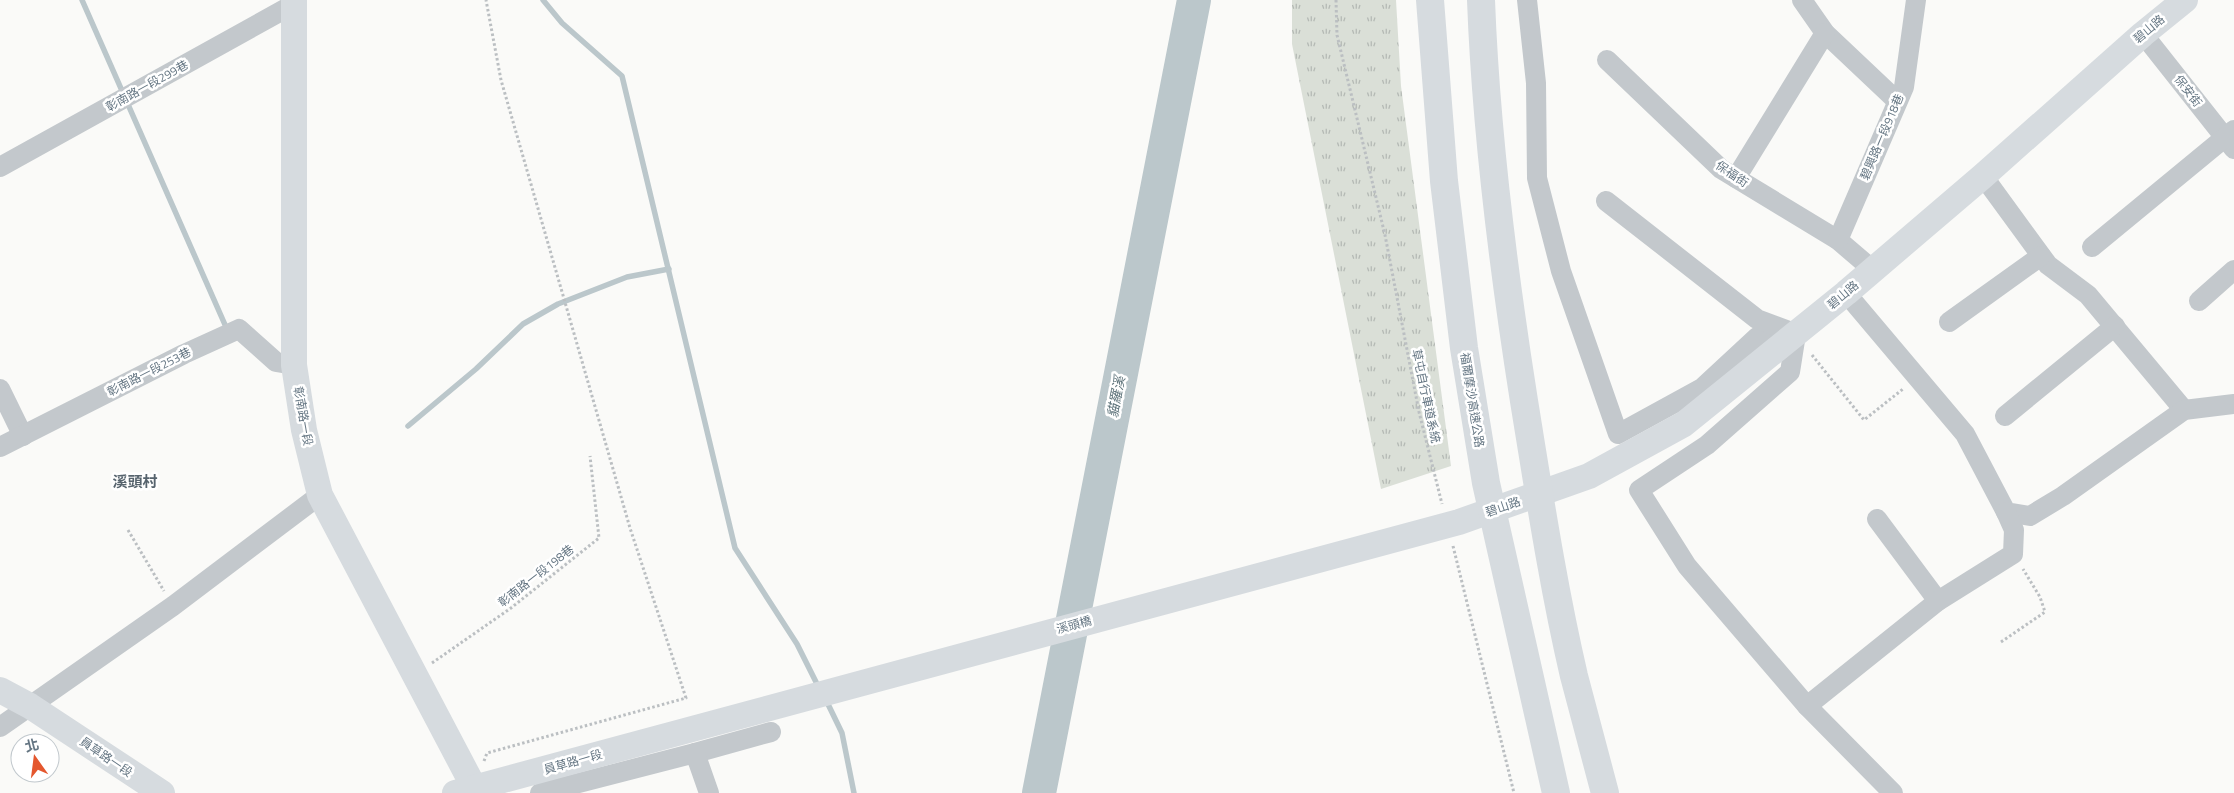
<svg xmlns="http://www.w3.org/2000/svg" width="2234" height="793" font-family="'Titillium Web','Noto Sans TC',sans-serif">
<defs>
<pattern id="grass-tufts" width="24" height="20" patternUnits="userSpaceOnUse" patternTransform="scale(1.25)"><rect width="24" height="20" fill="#dadfd7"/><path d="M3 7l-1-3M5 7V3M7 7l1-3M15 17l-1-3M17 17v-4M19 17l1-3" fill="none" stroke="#b4b9b4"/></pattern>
</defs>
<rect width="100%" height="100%" fill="#fafaf8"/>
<polygon fill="url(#grass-tufts)" points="1292,0 1396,0 1401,86 1451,466 1381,489 1292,44"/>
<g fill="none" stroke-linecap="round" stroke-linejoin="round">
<g stroke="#bbc7cb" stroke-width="5.5">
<polyline points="82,0 226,327"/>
<polyline points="543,0 562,23 622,76 735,548 797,644 819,688"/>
<polyline points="408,426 476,369 523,324 558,304 627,277 669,269"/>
<polyline points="826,700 842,733 854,793"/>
</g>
<polyline stroke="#bbc7cb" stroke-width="34" points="1039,793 1194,0"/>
<g stroke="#bbbfc2" stroke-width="3" stroke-dasharray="2.5 2.5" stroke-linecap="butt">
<polyline points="1336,0 1337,35 1385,235 1419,412 1442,504"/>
<polyline points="1812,355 1864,420 1903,389"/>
<polyline points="128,530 164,591"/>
<polyline points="1453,546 1514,793"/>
<polyline points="2001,642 2045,612 2040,597 2023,569"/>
<polyline points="432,663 511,608 599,538 590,456"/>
<polyline points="484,761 487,753 686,698 630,528 501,80 486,0"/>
</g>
<g stroke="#c3c8cc" stroke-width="20">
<polyline points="1527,0 1536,83 1537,178 1561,271 1618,434 1702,388 1757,337 1796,334"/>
<polyline points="1802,0 1825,33 1897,101"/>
<polyline points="2143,34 2234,149"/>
<polyline points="1607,60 1721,169 1838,240 1873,270"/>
<polyline points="0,167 294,4"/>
<polyline points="1983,176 2048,265 2088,295 2184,410"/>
<polyline points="1736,178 1825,33"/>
<polyline points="1606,201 1757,319 1792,332"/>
<polyline points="1838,240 1904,87 1916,0"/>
<polyline points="2092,247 2234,130"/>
<polyline points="1846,293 1965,434 2006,512 2030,516 2063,496 2184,410 2234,404"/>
<polyline points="2199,301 2234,270"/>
<polyline points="1949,322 2041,256"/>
<polyline points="1796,334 1790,372 1707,445 1639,490 1687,566 1807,706 1893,793"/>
<polyline points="0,389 23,436"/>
<polyline points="2005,416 2115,326"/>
<polyline points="0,447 184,354 239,329 276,362 294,365"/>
<polyline points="1877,519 1938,601"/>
<polyline points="1807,706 1938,601 2013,554 2014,530 2006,512"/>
<polyline points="0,727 173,606 320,495"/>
<polyline points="695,753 771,732"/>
<polyline points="540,793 695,753 709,793"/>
</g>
<g stroke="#d6dbdf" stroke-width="26">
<polyline points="294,0 294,365 304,430 320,495 477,793"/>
<polyline points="0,690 30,706 162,793"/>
<polyline points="455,793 1459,522 1589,476 1684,424 1846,293 1983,176 2143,34 2185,0"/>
</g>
<g stroke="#d6dbdf" stroke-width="28">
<polyline points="1430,0 1444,181 1464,348 1486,483 1556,793"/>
<path d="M1481 0C1486 135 1503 268 1524 401 1539 493 1553 586 1574 676 1584 715 1595 754 1605 793"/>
</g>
</g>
<g text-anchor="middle" stroke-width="5" stroke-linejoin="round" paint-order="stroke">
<g font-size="12" fill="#657683" stroke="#fff">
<text transform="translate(2149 29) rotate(-40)" y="4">碧山路</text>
<text transform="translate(147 86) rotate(-29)" y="4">彰南路一段299巷</text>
<text transform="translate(2188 91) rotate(52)" y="4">保安街</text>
<text transform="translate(1882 137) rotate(-67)" y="4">碧興路一段918巷</text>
<text transform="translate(1732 174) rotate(34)" y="4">保福街</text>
<text transform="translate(1843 295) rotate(-40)" y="4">碧山路</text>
<text transform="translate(149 372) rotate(-27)" y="4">彰南路一段253巷</text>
<text transform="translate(1426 396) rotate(78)" y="4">草屯自行車道系統</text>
<text transform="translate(1472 400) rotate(81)" y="4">福爾摩沙高速公路</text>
<text transform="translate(303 416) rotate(80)" y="4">彰南路一段</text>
<text transform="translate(1503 507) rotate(-19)" y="4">碧山路</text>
<text transform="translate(536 576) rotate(-38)" y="4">彰南路一段198巷</text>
<text transform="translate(1074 625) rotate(-15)" y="4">溪頭橋</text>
<text transform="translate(106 757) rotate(34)" y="4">員草路一段</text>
<text transform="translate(573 762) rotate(-16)" y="4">員草路一段</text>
</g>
<g font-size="14" font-style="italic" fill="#60757c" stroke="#fff">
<text transform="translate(1116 397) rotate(-79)" y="5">貓羅溪</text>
</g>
<g font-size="15" font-weight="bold" fill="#57646e" stroke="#fff">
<text x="135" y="487">溪頭村</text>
</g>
</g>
<g transform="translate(35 758) rotate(346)"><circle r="24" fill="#ffffff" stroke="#c1c8cd"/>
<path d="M0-4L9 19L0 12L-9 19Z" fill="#e4572e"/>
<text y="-8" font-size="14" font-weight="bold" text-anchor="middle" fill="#657683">北</text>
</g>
</svg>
